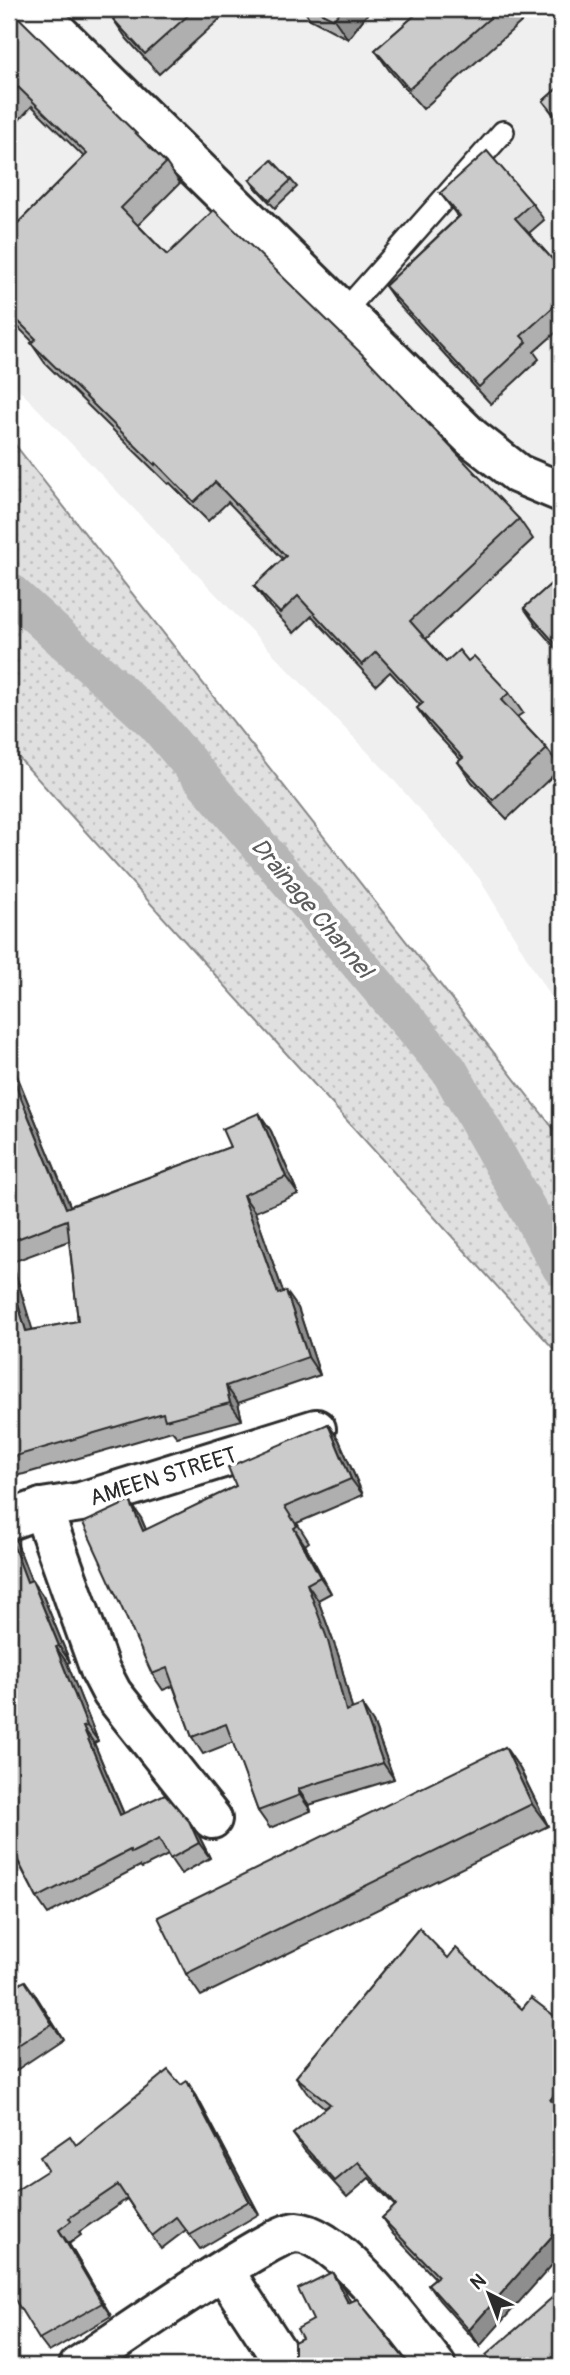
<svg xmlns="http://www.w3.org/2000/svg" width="570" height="2375" font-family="Pangolin,sans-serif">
<defs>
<pattern id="grass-dots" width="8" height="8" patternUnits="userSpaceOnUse" patternTransform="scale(1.75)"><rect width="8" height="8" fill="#e0e0e0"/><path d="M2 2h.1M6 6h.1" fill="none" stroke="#c0c0c0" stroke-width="1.8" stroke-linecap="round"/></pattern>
</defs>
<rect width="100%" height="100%" fill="#fff"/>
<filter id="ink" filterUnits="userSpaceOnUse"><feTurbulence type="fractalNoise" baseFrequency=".0143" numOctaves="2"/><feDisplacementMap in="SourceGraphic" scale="14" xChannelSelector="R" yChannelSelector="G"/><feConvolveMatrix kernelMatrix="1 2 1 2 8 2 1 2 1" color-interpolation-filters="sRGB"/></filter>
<g filter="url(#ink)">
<polygon fill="#efefef" points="9,9 561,9 561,1015 479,878 384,769 9,379"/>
<polygon fill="url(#grass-dots)" stroke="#868686" stroke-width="2" points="9,437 561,1138 561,1357 9,747"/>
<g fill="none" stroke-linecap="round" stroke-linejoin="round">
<polyline stroke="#b6b6b6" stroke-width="38" points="9,591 156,724 449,1070 561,1268"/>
<defs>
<polyline id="lane" points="342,314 503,132"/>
<g id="street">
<polyline points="34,9 472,438 518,474 561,492"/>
<polyline points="42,1508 100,1670 112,1693 212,1819"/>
<polyline points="9,1520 42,1508 81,1502 316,1429"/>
<polyline points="224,2271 286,2366"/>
<path d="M79 2366C109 2346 273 2231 296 2232 340 2234 410 2333 436 2366"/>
</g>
</defs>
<use href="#lane" stroke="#2b2b2b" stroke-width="26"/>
<use href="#street" stroke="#2b2b2b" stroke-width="44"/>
<use href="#lane" stroke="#fff" stroke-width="21"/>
<use href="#street" stroke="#fff" stroke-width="38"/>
</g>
<g fill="#afafaf" stroke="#2b2b2b" stroke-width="2" fill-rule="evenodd">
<polygon points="9,9 166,163 180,183 138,225 167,255 519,519 533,539 426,639 446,662 468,661 509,693 523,713 517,717 547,749 561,768 507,819 472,782 458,762 461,760 431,728 417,708 420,705 390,672 376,685 312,616 294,633 268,605 254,586 283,559 228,502 208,521 170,483 168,484 45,363 31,343 33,342 9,318 9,232 84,157 32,106 9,131"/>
<polygon points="111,9 231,9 159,74 127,39 113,19 118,15"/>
<polygon points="303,9 371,9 348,39 310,19"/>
<polygon points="422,9 536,9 423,109 389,70 375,50"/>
<polygon points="561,85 561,125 543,101"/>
<polygon points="250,180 291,180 297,187 275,208 255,187"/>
<polygon points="440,193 532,203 544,220 529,233 561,269 561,328 534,352 539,359 491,404 397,303 385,286 458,217"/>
<polygon points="561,575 561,654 537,627 524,608"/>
<path d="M9 1061 13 1066 70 1206 230 1147 259 1113 271 1131 298 1194 255 1212 283 1292 298 1308 320 1375 238 1403 242 1420 177 1437 172 1431 24 1474 9 1477ZM69 1241 78 1321 32 1330 12 1262Z"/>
<polygon points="328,1424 339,1440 363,1495 297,1523 309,1542 305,1545 331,1593 318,1600 339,1657 352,1709 373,1722 394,1779 309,1805 311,1811 270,1828 258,1811 233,1742 203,1754 192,1737 173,1686 163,1690 152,1674 141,1518 146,1530 236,1486"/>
<polygon points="9,1530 16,1541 31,1581 43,1596 70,1662 67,1663 98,1741 94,1743 124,1814 189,1821 199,1836 210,1858 181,1874 168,1855 142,1868 140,1866 48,1914 37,1898 17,1860 9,1869"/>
<polygon points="505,1747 520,1769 548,1826 201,1996 186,1974"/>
<polygon points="419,1928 480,2346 439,2300 428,2284 435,2278 393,2234 382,2218 395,2206 369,2178 347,2197 304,2150 293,2134 325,2108 307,2093 296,2077"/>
<polygon points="9,1975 17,1985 36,1996 63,2039 9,2075"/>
<polygon points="181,2085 196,2095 259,2214 200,2249 186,2230 161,2249 127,2199 79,2232 81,2235 69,2244 111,2316 49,2352 39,2339 48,2170 76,2145"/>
</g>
<g fill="#8e8e8e" stroke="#2b2b2b" stroke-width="2">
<polygon points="342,9 371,9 348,39 334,19"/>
<polygon points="9,1061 13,1066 78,1225 66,1208 9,1069"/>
<polygon points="259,1113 271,1131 298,1194 286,1177"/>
<polygon points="243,1195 255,1212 290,1311 278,1294"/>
<polygon points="9,1258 12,1262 38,1348 26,1331 9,1274"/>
<polygon points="286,1291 298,1308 320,1375 308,1357"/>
<polygon points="226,1386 238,1403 242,1420 230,1403"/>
<polygon points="328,1424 339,1440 363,1495 351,1479"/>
<polygon points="130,1501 141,1518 154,1548 143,1531"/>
<polygon points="294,1528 305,1545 331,1593 320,1577"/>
<polygon points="9,1530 16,1541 38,1598 27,1582 9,1534"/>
<polygon points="32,1580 43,1596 70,1662 59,1646"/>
<polygon points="307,1584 318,1600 339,1657 357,1728 346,1711"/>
<polygon points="56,1647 67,1663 98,1741 87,1726"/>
<polygon points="362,1705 373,1722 394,1779 383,1763"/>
<polygon points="83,1727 94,1743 131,1831 120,1815"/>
<polygon points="505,1747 520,1769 548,1826 532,1804"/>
<polygon points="298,1789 309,1805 311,1811 300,1795"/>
<polygon points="189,1821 199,1836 210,1858 199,1843"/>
<polygon points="25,1981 36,1996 63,2039 52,2024"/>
<polygon points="187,2081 196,2095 259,2214 249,2201"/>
<polygon points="561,2086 561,2116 550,2100"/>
<polygon points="561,2226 561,2255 480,2346 469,2330"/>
<polygon points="59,2230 69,2244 111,2316 102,2303"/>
<polygon points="332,2272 344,2289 360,2320 348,2303"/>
</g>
<g fill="#cbcbcb" stroke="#2b2b2b" stroke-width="2">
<polygon points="9,9 10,9 166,163 121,208 167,255 214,210 368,360 519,519 410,621 446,662 459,650 468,661 474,656 509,693 501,700 547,749 493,800 458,762 463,758 417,708 423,703 376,652 362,665 298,596 280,613 254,586 286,556 215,482 194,502 156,463 155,465 31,343 36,339 9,312 9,232 87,154 18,87 9,97"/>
<polygon points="117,9 195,9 145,54 113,19 121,12"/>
<polygon points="314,9 342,9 334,19"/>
<polygon points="422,9 500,9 409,89 375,50"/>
<polygon points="561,85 561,122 543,101"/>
<polygon points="487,151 532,203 515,218 561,269 561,300 521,336 527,342 479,387 385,286 460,216 440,193"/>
<polygon points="272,160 291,180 270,200 250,180"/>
<polygon points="561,575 561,650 524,608"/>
<polygon points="9,1069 66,1208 230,1147 222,1129 259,1113 286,1177 243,1195 278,1294 286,1291 308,1357 226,1386 230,1403 165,1420 163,1413 9,1458 9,1274 26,1331 78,1321 67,1220 9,1242"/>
<polygon points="328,1424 351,1479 285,1507 297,1526 294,1528 320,1577 307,1584 328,1641 346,1711 362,1705 383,1763 298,1789 300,1795 258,1811 226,1724 192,1737 167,1668 152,1674 83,1523 130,1501 143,1531 236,1486 228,1467"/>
<polygon points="9,1534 27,1582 32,1580 59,1646 56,1647 87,1726 83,1727 120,1815 165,1794 189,1821 199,1843 170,1859 159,1839 131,1853 130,1850 37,1898 9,1843"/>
<polygon points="505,1747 532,1804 186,1974 158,1917"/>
<polygon points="419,1928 448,1958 456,1948 522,2009 531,1998 561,2021 561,2086 550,2100 561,2108 561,2226 469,2330 428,2284 438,2276 382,2218 396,2205 358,2162 335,2181 293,2134 330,2104 296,2077"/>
<polygon points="9,1975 17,1985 25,1981 52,2024 9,2052"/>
<polygon points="168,2070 181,2085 187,2081 249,2201 190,2235 176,2217 152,2236 118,2185 69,2218 71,2221 59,2230 102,2303 39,2339 9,2290 9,2195 48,2170 40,2157 70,2136 76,2145"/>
<polygon points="332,2272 348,2303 357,2299 410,2366 287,2366 294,2359 294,2342 302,2338 297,2329 313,2320 298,2289"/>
<polygon points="561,2290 561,2366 496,2366 486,2355"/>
<polygon points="258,2363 265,2366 251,2366"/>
</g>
</g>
<g text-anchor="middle" stroke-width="7" stroke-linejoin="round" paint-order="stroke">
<g font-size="23" fill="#2b2b2b" stroke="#fff">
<text transform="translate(163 1476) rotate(-17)" y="8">AMEEN STREET</text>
</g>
<g font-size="24" font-style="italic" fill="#5c5c5c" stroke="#fff">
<text transform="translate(312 908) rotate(50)" y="8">Drainage Channel</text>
</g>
</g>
<rect width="570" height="2375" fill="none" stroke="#fff" stroke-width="35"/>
<rect x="18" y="18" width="535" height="2340" fill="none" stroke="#2b2b2b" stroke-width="2.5" filter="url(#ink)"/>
<g transform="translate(489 2294) rotate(318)" stroke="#ffffff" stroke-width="5" paint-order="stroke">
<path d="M0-5L12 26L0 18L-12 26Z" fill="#2b2b2b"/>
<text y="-10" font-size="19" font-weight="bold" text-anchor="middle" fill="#2b2b2b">N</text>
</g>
</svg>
